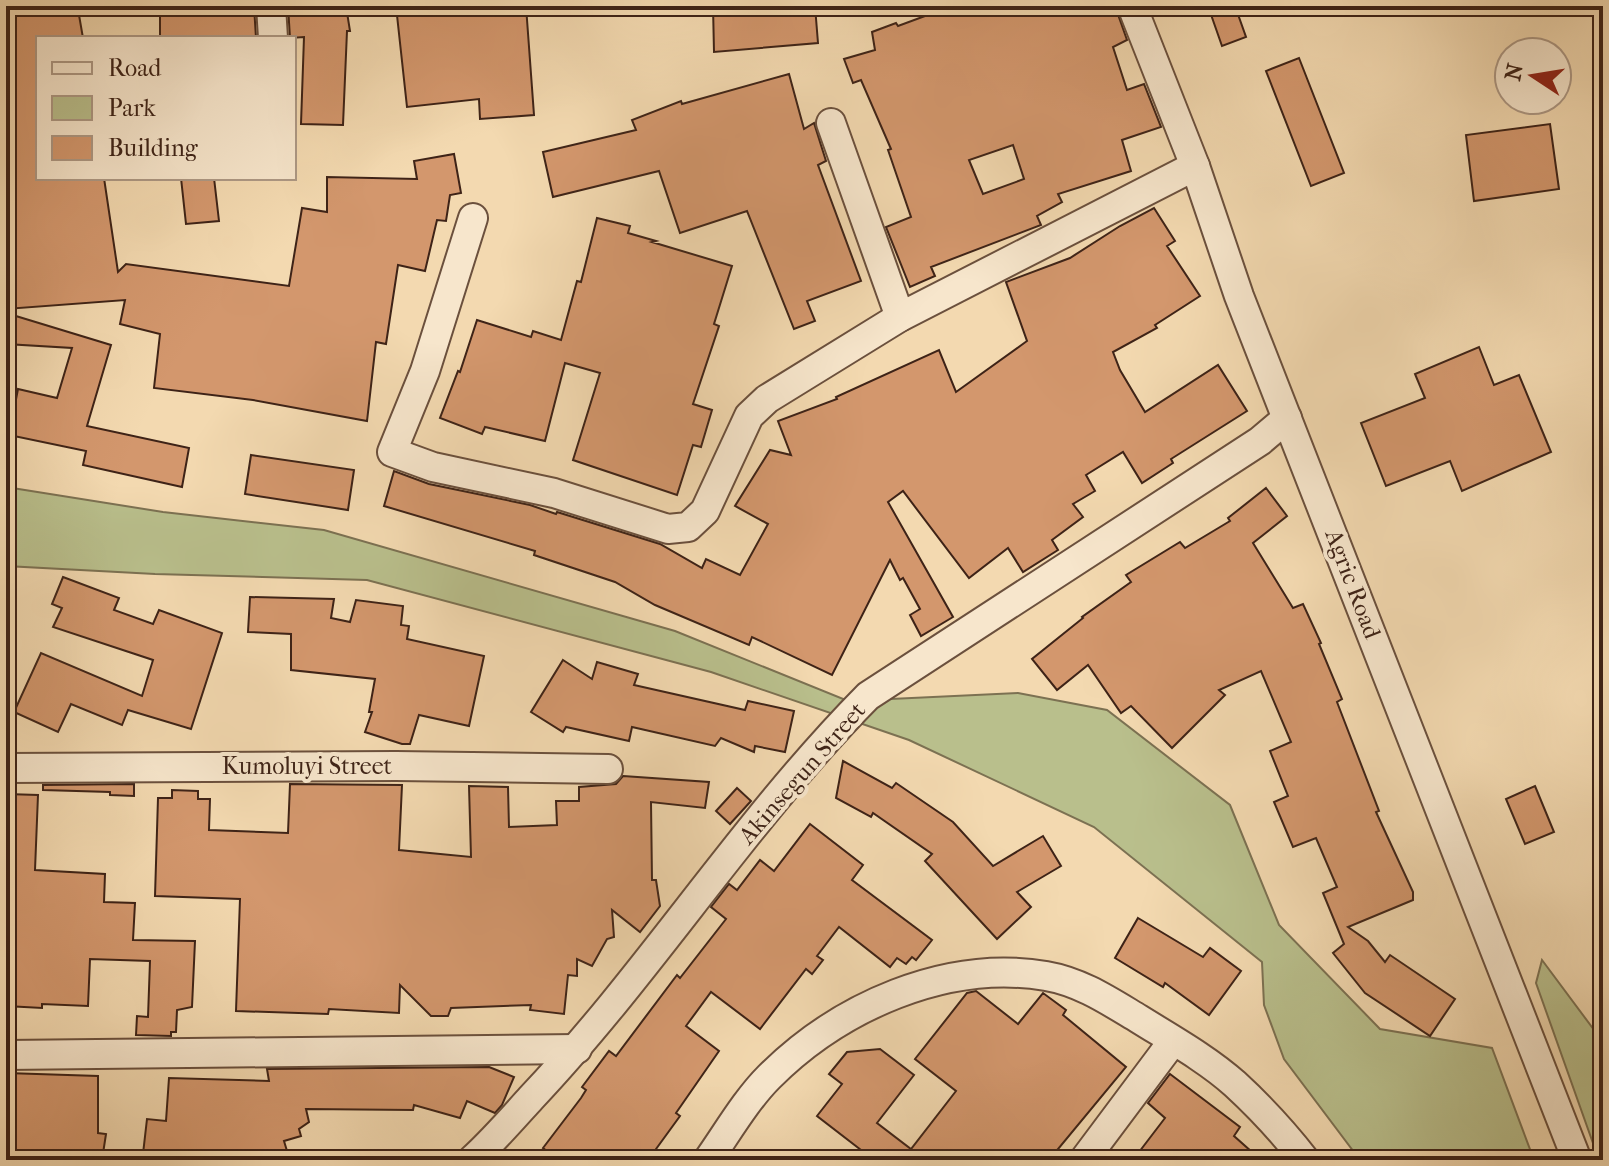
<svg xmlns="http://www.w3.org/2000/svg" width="1609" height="1166" font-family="'IM FELL French Canon',serif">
<rect width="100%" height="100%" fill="#f3d9b0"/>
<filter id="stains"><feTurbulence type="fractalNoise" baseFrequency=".0025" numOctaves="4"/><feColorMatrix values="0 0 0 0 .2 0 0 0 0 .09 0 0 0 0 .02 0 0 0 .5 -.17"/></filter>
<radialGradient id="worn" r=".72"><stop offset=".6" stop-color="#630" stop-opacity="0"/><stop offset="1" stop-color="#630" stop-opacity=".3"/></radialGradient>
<g fill="#b9bf8c" stroke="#7c7152" stroke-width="2">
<polygon points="6,487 163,512 324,530 675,631 848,701 1018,693 1107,710 1230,805 1279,925 1380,1029 1492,1048 1534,1160 1360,1160 1284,1059 1264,1005 1262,962 1094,827 909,740 711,672 367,580 155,574 6,566"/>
<polygon points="1542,960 1603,1042 1603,1160 1599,1160 1536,983"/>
</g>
<g fill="#d3976d" stroke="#3e2317" stroke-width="2" fill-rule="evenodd">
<polygon points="6,6 72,6 79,15 83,38 38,38 38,178 104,178 118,272 126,264 289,286 302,208 327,212 327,177 417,179 414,161 454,154 461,193 450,195 446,221 437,220 425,271 398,265 386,344 376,342 367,421 253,400 154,388 160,334 120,324 125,300 6,309"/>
<polygon points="160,6 254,6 256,38 160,38"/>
<polygon points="288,6 346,6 350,31 347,31 343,125 301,124 304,37 290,38"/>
<polygon points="396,6 526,6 534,115 480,119 479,99 407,107"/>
<polygon points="713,6 815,6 818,43 714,52"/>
<path d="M952 6H1115L1127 40 1113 47 1127 90 1144 84 1161 127 1122 140 1131 171 1058 194 1062 202 1037 216 1041 225 931 267 935 276 910 287 886 227 911 217 888 150 891 149 861 80 853 83 844 59 875 50 872 32 896 23 898 26ZM1013 145 1024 179 983 194 969 160Z"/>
<polygon points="1208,6 1235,6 1246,37 1222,46"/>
<polygon points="1299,58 1344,173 1311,186 1266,71"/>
<polygon points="789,74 804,129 814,123 826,161 818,165 861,281 807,301 815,321 794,329 747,211 680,233 659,171 553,197 543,152 636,130 632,120 681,101 682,104"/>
<polygon points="1550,124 1559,189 1474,201 1466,135"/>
<polygon points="181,178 214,178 219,221 186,224"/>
<polygon points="1154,208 1175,241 1167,246 1200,296 1155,325 1157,328 1113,352 1120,370 1145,412 1218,365 1247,411 1171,459 1173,463 1142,483 1123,452 1086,475 1095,491 1073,504 1083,517 1052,540 1058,550 1023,572 1008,548 969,578 903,491 888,502 953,617 921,636 910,615 920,609 903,578 900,580 890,560 832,675 752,637 749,645 655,605 615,582 534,555 535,551 384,506 394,471 429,484 530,505 556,514 557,512 660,544 702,568 706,559 740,575 768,524 735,506 770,450 791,455 778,421 837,399 836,397 939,350 956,392 1027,341 1006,282 1070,258 1120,226"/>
<polygon points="597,218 630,226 628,233 656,241 652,242 732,266 714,324 719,326 693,404 712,410 701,447 693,445 677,495 573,460 600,373 565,363 545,441 485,427 482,434 440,418 458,371 460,372 477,320 531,337 533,331 561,340 577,281 581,282"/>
<polygon points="6,313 111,345 87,426 189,448 182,487 83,465 86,451 9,435 18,389 57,398 72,348 6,344"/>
<polygon points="1479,347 1494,385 1519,375 1551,452 1462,491 1450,461 1386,486 1361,423 1425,398 1415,374"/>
<polygon points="251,455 354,470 348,510 245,494"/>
<polygon points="1266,488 1287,516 1253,543 1293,608 1303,604 1321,643 1319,644 1342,699 1337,702 1379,811 1376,812 1413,892 1413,900 1348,927 1368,941 1385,962 1390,955 1455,999 1430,1036 1365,993 1333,953 1344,944 1323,893 1337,887 1316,838 1293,847 1274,802 1288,796 1270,751 1291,742 1261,671 1219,690 1225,695 1172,748 1131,706 1121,713 1088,665 1057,690 1032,659 1083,618 1082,617 1131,582 1126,575 1180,542 1185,548 1230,521 1228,518"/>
<polygon points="63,577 119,598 114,610 153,624 159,610 222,633 191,729 128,710 122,725 71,704 58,732 14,712 41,653 142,696 153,660 53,627 62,608 52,604"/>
<polygon points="250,597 334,599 331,618 350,622 356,600 403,606 401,625 409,626 407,639 484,656 469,726 419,715 410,744 402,744 365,732 372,712 369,712 375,679 291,670 291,634 248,632"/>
<polygon points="563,660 592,679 597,662 638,674 634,685 745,710 748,701 794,711 785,752 755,746 754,752 721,738 715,746 632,727 629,741 566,727 563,732 531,712"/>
<polygon points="843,761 892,788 896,783 953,822 993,866 1043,836 1061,866 1017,892 1031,907 997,939 925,861 932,854 873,813 871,817 836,798"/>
<polygon points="623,776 709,782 705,808 651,802 652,880 656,880 660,906 640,932 612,910 614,937 607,939 592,966 577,959 577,976 568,975 564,1014 530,1010 531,1005 451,1008 448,1016 431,1016 400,985 399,1013 329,1009 328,1014 236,1011 240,899 155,896 158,798 172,798 172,790 198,791 198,799 210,799 209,830 288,833 290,784 402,785 399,850 471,857 469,786 508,787 509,827 557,825 556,801 579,801 579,787 616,784"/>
<polygon points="134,784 134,796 110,795 110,792 43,790 43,785"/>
<polygon points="1535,786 1554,832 1525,844 1506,799"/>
<polygon points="737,788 751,801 730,824 716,811"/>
<polygon points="6,794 38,795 35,870 105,874 104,902 135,903 133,940 195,941 192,1007 177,1010 176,1032 171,1032 171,1036 136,1035 137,1016 148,1017 150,961 90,959 88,1006 42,1004 42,1008 6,1006"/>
<polygon points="810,824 863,865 852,880 932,940 916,960 912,957 906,964 897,958 890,967 839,927 817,956 823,960 812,974 806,969 760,1029 711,992 686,1026 719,1051 676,1113 680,1116 648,1160 558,1160 543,1148 581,1098 586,1090 582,1087 609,1051 616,1056 677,975 680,978 726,919 711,907 729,884 737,890 760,860 774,871"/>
<polygon points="1138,918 1203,957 1210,948 1241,971 1209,1015 1165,983 1163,987 1115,958"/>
<polygon points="976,991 1018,1024 1043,993 1066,1010 1063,1015 1126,1067 1049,1160 874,1160 817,1116 842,1084 829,1074 847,1052 880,1049 914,1075 877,1123 911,1149 956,1091 915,1059 967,993"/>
<polygon points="489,1067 514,1077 502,1105 495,1113 467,1101 460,1118 414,1105 413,1110 306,1109 309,1122 299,1129 301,1136 284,1141 287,1151 275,1154 277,1160 157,1160 157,1156 143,1154 147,1119 166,1121 169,1078 269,1081 267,1069"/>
<polygon points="6,1073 98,1076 98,1133 106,1134 102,1160 6,1160"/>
<polygon points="1170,1074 1240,1127 1234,1136 1261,1160 1133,1160 1165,1118 1148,1103"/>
</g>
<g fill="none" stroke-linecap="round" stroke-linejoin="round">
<defs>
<polyline id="service" points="1603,712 1603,734"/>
<g id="minor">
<polyline points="271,6 273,38"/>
<polyline points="1132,6 1195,166 1239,296 1577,1160"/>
<polyline points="831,123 900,317"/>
<polyline points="473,218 425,371 392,452 433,467 554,493 668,529 688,527 705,511 749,416 767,399 900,317 1195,166"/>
<polyline points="6,768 396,766 608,769"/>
<polyline points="6,1055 577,1049"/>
<path d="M472 1160C493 1141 512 1119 531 1098 651 971 745 820 868 696L1260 441 1287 418"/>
<path d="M708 1160C727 1133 746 1100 769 1077 839 1007 946 959 1046 976 1081 982 1109 1001 1139 1019 1171 1039 1207 1059 1235 1084 1260 1107 1284 1133 1305 1160"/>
<polyline points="1084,1160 1173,1041"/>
</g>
</defs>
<use href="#service" stroke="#6b503d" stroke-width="18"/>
<use href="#minor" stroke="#6b503d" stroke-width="32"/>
<use href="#service" stroke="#f7e6cc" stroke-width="14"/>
<use href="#minor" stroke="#f7e6cc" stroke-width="28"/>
</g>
<g text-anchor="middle" stroke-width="8" stroke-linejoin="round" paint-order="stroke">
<g font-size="24" fill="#3e2317" stroke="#f7e6cc">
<text transform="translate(1353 584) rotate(69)" y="8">Agric Road</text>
<text x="307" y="774">Kumoluyi Street</text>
<text transform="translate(802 773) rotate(-49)" y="8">Akinsegun Street</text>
</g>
</g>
<rect width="1609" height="1166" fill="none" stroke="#f3d9b0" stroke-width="32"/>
<rect x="8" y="8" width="1593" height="1150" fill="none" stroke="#3e2317" stroke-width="4"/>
<rect x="16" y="16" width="1577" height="1134" fill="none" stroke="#3e2317" stroke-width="2"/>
<rect x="36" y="36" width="260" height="144" fill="#f7e6cc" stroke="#ad9884" stroke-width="2"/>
<rect x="52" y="62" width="40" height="12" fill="#f7e6cc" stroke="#ad9884" stroke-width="2"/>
<text x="108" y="76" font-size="24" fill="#3e2317">Road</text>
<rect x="52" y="96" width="40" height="24" fill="#b9bf8c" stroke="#ad9884" stroke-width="2"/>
<text x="108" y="116" font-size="24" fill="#3e2317">Park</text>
<rect x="52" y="136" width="40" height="24" fill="#d3976d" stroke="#ad9884" stroke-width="2"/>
<text x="108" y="156" font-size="24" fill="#3e2317">Building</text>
<g transform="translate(1533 76) rotate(282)"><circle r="38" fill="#f7e6cc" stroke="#ad9884" stroke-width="2"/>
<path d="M0-6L14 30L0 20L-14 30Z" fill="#8f2418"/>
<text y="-12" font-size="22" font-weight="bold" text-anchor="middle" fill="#3e2317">N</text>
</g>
<rect width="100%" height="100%" filter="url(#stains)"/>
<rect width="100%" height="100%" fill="url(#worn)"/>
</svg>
